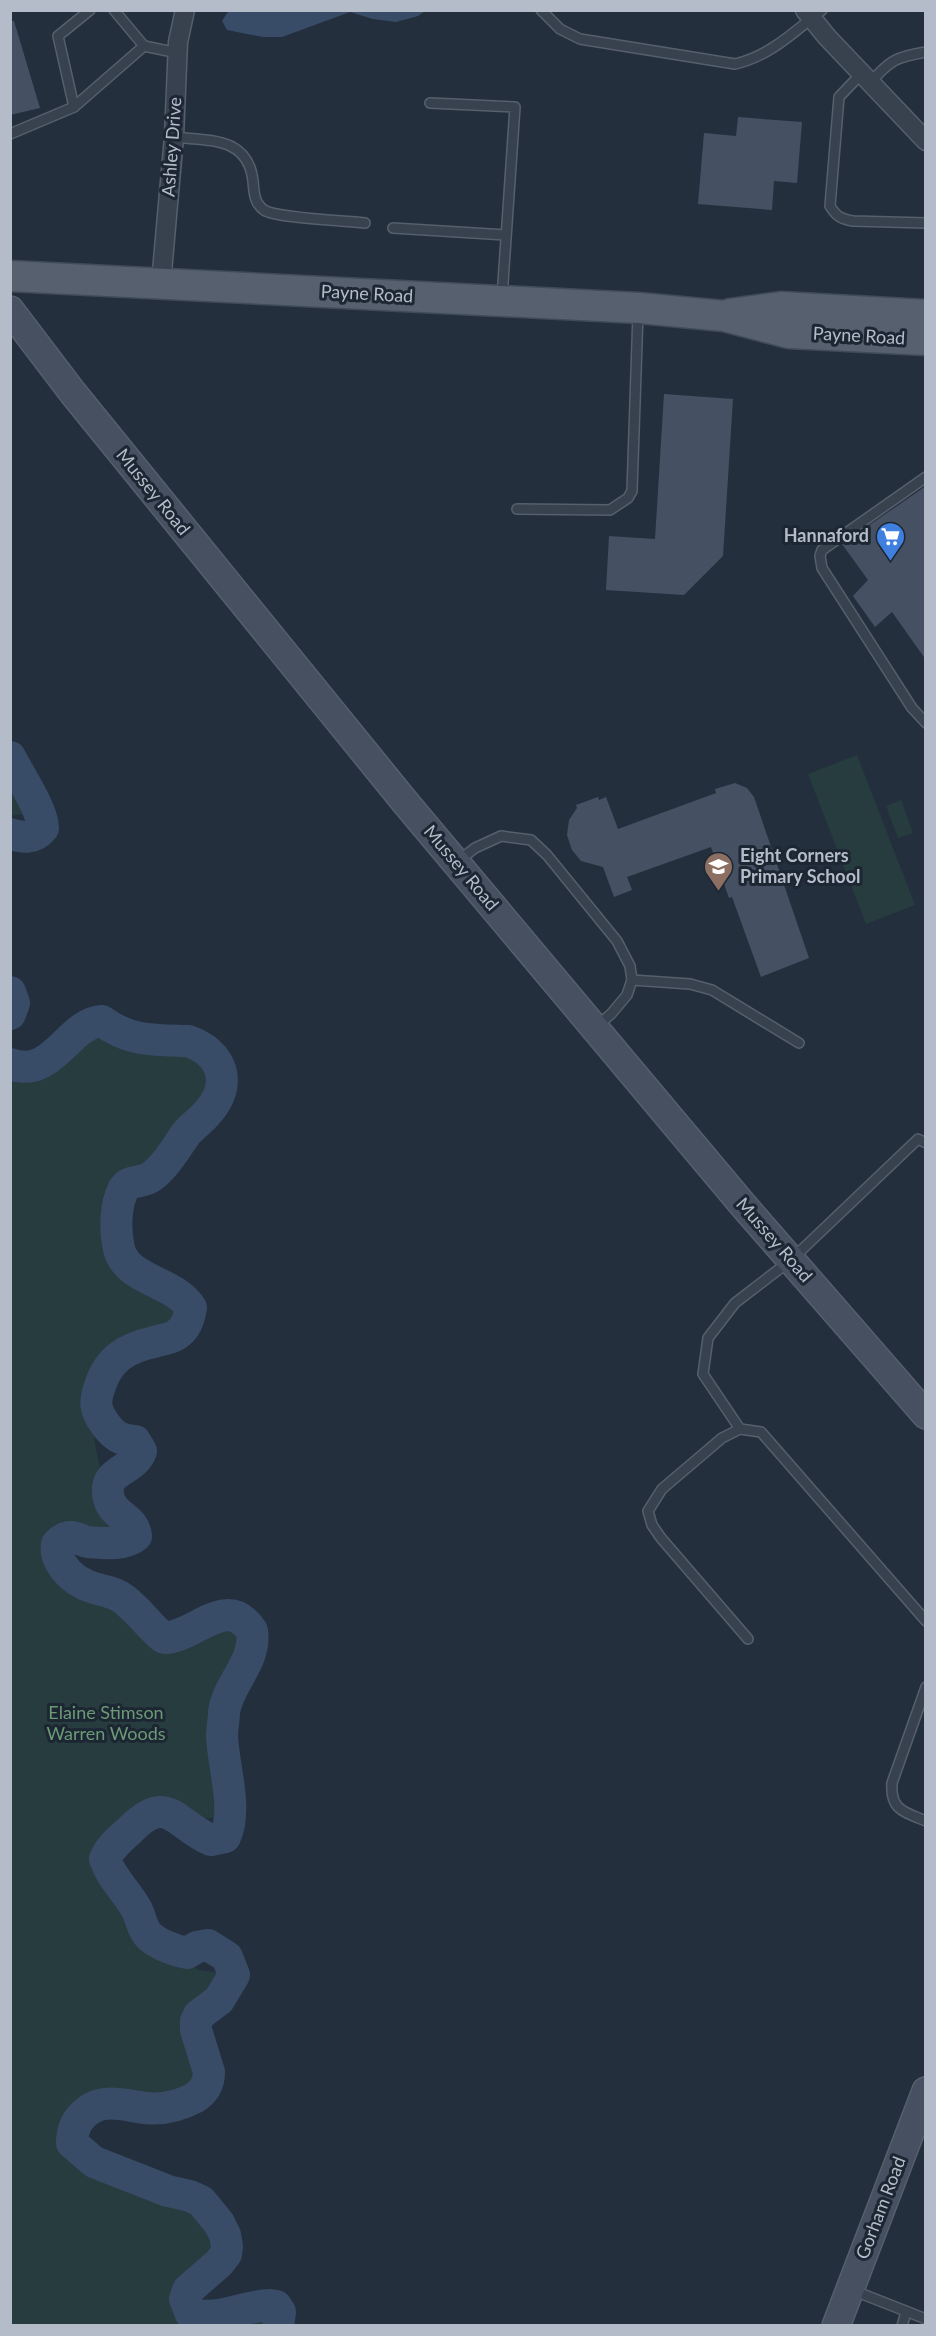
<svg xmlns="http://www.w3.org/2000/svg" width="936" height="2336" font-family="Lato,sans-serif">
<rect width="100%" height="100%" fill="#242f3e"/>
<g fill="#263c3f">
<polygon points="857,755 915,905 866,924 808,774"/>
<polygon points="11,783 16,792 31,807 31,813 11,816"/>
<polygon points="901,800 913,833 898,838 886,806"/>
<path d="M93 1037 104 1038 152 1053H184L199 1055 212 1068 214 1075 206 1106 172 1136 147 1170 123 1186 114 1198 109 1224 111 1241 119 1259 125 1269 145 1288 159 1296 173 1301 184 1309 182 1321 178 1326C165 1331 152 1336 139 1342 69 1378 94 1446 111 1506 115 1515 125 1520 127 1529L122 1536C95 1538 60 1524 56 1562 54 1575 65 1582 75 1589 88 1598 106 1594 118 1604 131 1613 153 1644 164 1648 185 1654 199 1629 218 1626 225 1625 233 1627 240 1629 245 1634 247 1639 245 1646 241 1663 225 1685 219 1704 211 1727 211 1753 214 1777 215 1790 218 1801 218 1814L214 1818 195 1819 164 1805 143 1810 112 1844 103 1864V1870L108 1885 143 1921 167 1952 199 1970 233 1975 235 1982 227 1999 201 2002 187 2009 186 2023 199 2045 204 2062 203 2078 200 2086 192 2093 161 2105 123 2103 99 2099 87 2105 80 2119 85 2139 98 2163 116 2178 128 2181 176 2207 195 2210 201 2215 216 2234 217 2252 195 2272 192 2292 197 2303 203 2310 228 2320 251 2314H266V2325H11V1075C50 1090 61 1041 93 1037Z"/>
</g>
<polygon fill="#394c67" points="229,10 425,10 425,11 418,16 396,22 373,19 350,12 282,37 263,37 227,30 222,21"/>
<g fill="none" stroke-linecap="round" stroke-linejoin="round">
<g stroke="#394c67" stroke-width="32">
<path d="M10 757C19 775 43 810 43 828 34 839 23 838 10 834"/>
<polyline points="10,992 14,1003 10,1014"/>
<path d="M10 1064C53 1080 68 1023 102 1021 130 1042 155 1040 188 1041 223 1053 233 1084 208 1112 202 1120 191 1127 185 1135 177 1147 169 1161 158 1171 155 1174 150 1178 147 1179 138 1183 128 1180 123 1190 115 1206 115 1232 119 1249 127 1281 173 1280 191 1308 189 1319 186 1329 176 1335 170 1339 160 1340 154 1342 127 1348 109 1358 100 1386 94 1402 95 1410 105 1424 114 1436 120 1440 135 1441L141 1451C133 1473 101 1469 109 1499 114 1517 134 1517 136 1536 125 1546 102 1543 88 1542 82 1541 76 1536 69 1537 64 1538 60 1541 57 1544 54 1560 69 1577 84 1584 95 1590 108 1590 119 1596 137 1607 148 1626 164 1638 196 1637 227 1592 252 1631 257 1661 228 1683 224 1712 224 1720 222 1728 222 1736 223 1765 238 1810 225 1837L211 1840C174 1824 168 1791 129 1831 120 1839 110 1847 105 1859 112 1880 127 1891 137 1910 141 1918 142 1929 149 1936 159 1945 174 1950 187 1953L197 1947 208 1945 227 1957 234 1975 219 2000 199 2015 196 2021V2030L209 2072C209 2083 204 2092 194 2098 179 2106 162 2110 145 2108 122 2105 99 2096 81 2117 74 2125 72 2133 72 2143L94 2162 168 2191 190 2196 201 2201 219 2223 225 2235 227 2246 226 2254 219 2263 188 2290 185 2299 191 2314C218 2321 243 2306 270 2305L276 2306 280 2312 278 2326"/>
</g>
</g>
<g fill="#455162">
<polygon points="10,21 14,21 40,108 10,115"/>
<polygon points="738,117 802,122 797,183 774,181 772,210 698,204 704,133 736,136"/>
<polygon points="664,394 733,399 723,556 684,595 606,590 609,536 655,539"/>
<polygon points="926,486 926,660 892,612 875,627 853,596 868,580 842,544"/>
<polygon points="735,783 747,788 754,797 809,958 761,977 732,897 729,898 711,847 627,877 632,890 614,897 603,867 581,861 572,850 567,835 569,820 577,808 576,805 598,797 599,800 606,797 618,829 716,793 715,789"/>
</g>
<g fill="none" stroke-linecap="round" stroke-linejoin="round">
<defs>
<g id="lane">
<polyline points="114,10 144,46 178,53"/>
<path d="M541 10 560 29 580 39 735 64C770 56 795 31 822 10"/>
<path d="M861 74 839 97 830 206C836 216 841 219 853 221L926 223"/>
<path d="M870 83C890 60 896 57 926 52"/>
<polyline points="430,103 515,107 502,297"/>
<polyline points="74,107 58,36 90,10"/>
<polyline points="10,134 74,107 144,46"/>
<path d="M174 137C208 141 248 136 253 181 254 192 254 203 264 210 275 218 348 221 365 223"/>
<polyline points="393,228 506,235"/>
<polyline points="926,477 822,550 820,556 822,568 912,708 926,723"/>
<polyline points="517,509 610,510 628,498 632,491 638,313"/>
<polyline points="457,862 475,848 501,836 531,840 547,855 617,941 630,966 632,980 627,995 611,1014 597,1026"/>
<polyline points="632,980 690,984 712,990 799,1043"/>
<polyline points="740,1429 703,1374 708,1338 735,1303 791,1260 918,1139 926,1143"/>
<polyline points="748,1639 661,1538 652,1525 648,1511 662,1489 722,1438 740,1429 761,1432 926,1621"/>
<path d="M926 1687 892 1783C890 1810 904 1812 926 1821"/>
<polyline points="852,2290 926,2319"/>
<polyline points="902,2326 906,2312"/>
</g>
<g id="street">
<polyline points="805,10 827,37 926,141"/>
<polyline points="161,283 174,137 178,42 185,10"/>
</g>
<g id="secondary">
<polyline points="10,310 73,393 405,802 743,1205 926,1415"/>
<polyline points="836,2326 926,2091"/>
</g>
<g id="primary">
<polyline points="10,276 639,308 724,316 789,333 926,340"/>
<polyline points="730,314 781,307 926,315"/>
</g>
</defs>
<use href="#lane" stroke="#565f6c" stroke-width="12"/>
<use href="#street" stroke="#565f6c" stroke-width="21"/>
<use href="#secondary" stroke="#565f6c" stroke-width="30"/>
<use href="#primary" stroke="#414a57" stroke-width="33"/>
<use href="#lane" stroke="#38414e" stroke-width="9"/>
<use href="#street" stroke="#38414e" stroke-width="18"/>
<use href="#secondary" stroke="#465061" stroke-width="27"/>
<use href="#primary" stroke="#56606e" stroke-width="30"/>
</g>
<defs>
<symbol id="supermarket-pin" viewBox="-11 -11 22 30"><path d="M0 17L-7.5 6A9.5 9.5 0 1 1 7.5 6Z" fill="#3f7fe0" stroke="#1d2633"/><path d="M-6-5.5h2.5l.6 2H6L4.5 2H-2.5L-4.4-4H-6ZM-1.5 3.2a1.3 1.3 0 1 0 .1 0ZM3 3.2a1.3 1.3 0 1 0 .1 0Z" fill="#fff"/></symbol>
<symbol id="school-pin" viewBox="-11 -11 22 30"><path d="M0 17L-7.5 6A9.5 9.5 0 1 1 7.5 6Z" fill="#8d6e63" stroke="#1d2633"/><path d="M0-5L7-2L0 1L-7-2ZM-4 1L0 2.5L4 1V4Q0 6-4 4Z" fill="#fff"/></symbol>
</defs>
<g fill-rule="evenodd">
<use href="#supermarket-pin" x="874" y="520" width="33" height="45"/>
<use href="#school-pin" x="702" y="850" width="33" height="45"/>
</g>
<g text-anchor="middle" stroke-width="6" stroke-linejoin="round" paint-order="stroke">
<g font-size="18" fill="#b4bcc9" stroke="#1d2633">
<text transform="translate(172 147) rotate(-86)" y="6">Ashley Drive</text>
<text transform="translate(367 294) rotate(3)" y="6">Payne Road</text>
<text transform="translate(859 336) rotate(3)" y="6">Payne Road</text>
<text transform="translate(153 492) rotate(51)" y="6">Mussey Road</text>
<text transform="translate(461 868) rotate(50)" y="6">Mussey Road</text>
<text transform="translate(774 1240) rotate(49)" y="6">Mussey Road</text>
<text transform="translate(881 2208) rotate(-69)" y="6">Gorham Road</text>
</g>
<g font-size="18" font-weight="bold" fill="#b4bcc9" stroke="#1d2633" text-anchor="end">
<text x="869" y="542">Hannaford</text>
<text x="740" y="862" text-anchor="start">Eight Corners<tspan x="740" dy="21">Primary School</tspan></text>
</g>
<g font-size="18" fill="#6b9a76" stroke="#1d2633">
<text x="106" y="1719">Elaine Stimson<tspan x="106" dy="21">Warren Woods</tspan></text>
</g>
</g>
<rect width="936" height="2336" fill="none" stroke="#b4bcc9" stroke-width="24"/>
</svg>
